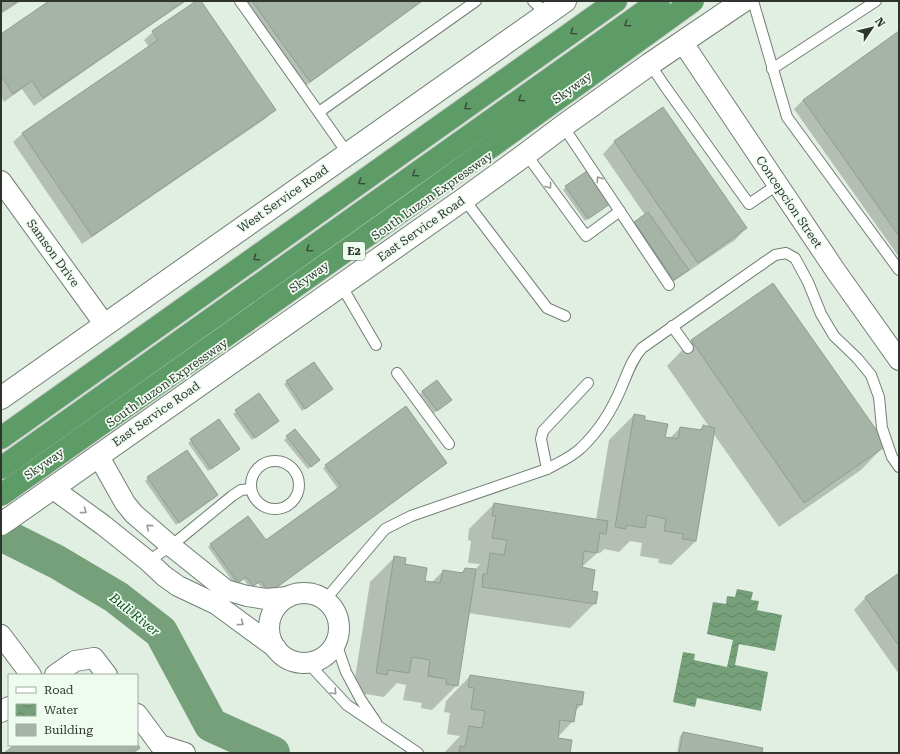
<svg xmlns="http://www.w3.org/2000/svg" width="900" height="754" font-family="'Roboto Serif',serif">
<defs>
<pattern id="water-waves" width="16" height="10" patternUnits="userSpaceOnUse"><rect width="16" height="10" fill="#75a07a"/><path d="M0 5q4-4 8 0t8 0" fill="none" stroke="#608364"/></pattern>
</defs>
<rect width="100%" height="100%" fill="#e1eee2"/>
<polygon fill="url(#water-waves)" points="737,589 753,592 751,600 759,601 757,610 782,615 775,651 739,644 735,665 768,672 761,711 697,698 695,707 673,702 683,652 695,654 694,660 727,667 733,640 707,634 713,602 726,604 727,596 735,597"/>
<g fill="#0003">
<polygon points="1,1 21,1 1,14"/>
<polygon points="51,1 186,1 34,106 22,89 4,102 1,97 1,35"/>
<polygon points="197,1 200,1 274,110 265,119 82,244 13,142 22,134 149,47 144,40 153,32"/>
<polygon points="242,1 423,1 304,87"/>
<polygon points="899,33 899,257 794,109 803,100"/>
<polygon points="663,108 746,228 735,240 668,285 629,229 645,215 603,154 614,142"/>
<polygon points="566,187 608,204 585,221 563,190"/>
<polygon points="773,285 885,445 861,470 779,527 713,433 696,541 671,565 658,563 659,559 640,556 642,543 630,541 619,552 604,549 600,553 597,553 581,568 595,603 570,628 468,613 457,685 432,710 421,708 422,703 403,700 406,685 397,683 384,697 366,694 361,699 352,697 370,582 395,557 424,582 431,583 443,571 460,574 465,569 475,570 480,564 468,563 471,541 468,540 469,529 494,504 596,520 609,440 634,415 644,421 664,438 669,439 680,428 699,430 703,426 710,428 667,366 691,341"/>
<polygon points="287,382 332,389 302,411 284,384"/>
<polygon points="423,391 448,403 434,413 420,394"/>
<polygon points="259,394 275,423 252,440 233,414"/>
<polygon points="219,420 236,452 208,471 188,443"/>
<polygon points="295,431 316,462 308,469 284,440"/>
<polygon points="446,463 266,594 258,583 250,588 243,578 235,585 208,547 211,545 266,541 338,489 323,468 326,466"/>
<polygon points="148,478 217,495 176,525 145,481"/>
<polygon points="899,574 899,674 854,610 865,598"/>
<polygon points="470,676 582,693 581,705 575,711 573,721 556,739 569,753 444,753 460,736 447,734 450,713 444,712 446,701"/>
<polygon points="683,733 761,753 677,753 680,736"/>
</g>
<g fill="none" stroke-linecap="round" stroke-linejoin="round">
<polyline stroke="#75a07a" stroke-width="34" points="1,534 57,562 116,597 161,632 211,725 273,753"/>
</g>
<g fill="#a6b3a7" stroke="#909d92">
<polygon points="1,1 18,1 1,12"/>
<polygon points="49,1 185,1 43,98 32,81 13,94 1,76 1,34"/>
<polygon points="196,1 201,1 276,110 92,236 22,133 158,40 152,31"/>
<polygon points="252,1 422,1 310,82"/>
<polygon points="899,31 899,236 803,100"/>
<polygon points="663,107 747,228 698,263 614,141"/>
<polygon points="587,171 610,204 588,219 565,186"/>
<polygon points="648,212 689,270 674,280 634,222"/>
<polygon points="773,283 887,445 804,503 691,340"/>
<polygon points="314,362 333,389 305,409 286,381"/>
<polygon points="437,380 452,400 437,411 422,391"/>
<polygon points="259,393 279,421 255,438 235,410"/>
<polygon points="406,406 447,463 269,593 261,581 253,586 246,577 238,583 210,544 248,516 266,540 341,486 325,465"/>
<polygon points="634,414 645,416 645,420 668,424 665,437 678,439 680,427 702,430 703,425 715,428 696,541 683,539 683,534 664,531 666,519 647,515 645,528 626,525 626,529 615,527"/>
<polygon points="219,419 240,449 211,469 190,439"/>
<polygon points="295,429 320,460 311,467 286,436"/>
<polygon points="187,450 218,495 179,523 147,477"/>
<polygon points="494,503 608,521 606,534 600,533 597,553 584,551 582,567 595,570 592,591 598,592 596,604 482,587 483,574 487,574 490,553 504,555 507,540 492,538 496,516 492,516"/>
<polygon points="394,556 406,558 405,564 427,568 425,581 440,583 443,570 463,573 465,568 476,569 458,686 446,684 446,679 428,676 430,660 412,657 409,673 388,670 387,675 376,673"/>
<polygon points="899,573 899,646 865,597"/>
<polygon points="470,675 584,692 582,705 577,704 574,722 560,720 558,738 572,740 570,753 459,753 460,746 465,747 469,726 482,728 485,711 471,709 474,688 468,687"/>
<polygon points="683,732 763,748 762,753 679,753"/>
<polygon points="137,743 140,748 133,753 4,753 15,745 137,745"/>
</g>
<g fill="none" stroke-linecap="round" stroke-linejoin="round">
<defs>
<g id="service">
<polyline points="240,1 348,154"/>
<polyline points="533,1 547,14"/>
<polyline points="753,1 787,117 899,270"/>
<polyline points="650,64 664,85 749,204 777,185"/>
<polyline points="772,69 876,1"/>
<polyline points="319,112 476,1"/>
<polyline points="563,126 669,285"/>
<polyline points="526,154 586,236 620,211"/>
<polyline points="464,199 547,308 565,316"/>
<polyline points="341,285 376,345"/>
<polyline points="672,326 688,348"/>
<polyline points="397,373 449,444"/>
<circle cx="275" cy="485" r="24"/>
<polyline points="547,469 541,439 543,431 588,383"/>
<polyline points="148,561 171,546 232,496 241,490 251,489"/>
<path d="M325 600 385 529 411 516 547 469C558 463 572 457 581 448 599 431 613 408 622 386 628 372 632 359 642 348L775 255 786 253 795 258 808 282 821 314 834 336 857 358 871 375 879 397 882 428 892 457 899 467"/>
<polyline points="336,643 346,672 361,700 376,722"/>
<polyline points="308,663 347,705 418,753"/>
</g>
<g id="minor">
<polyline points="683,43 835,270 899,360"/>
<polyline points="1,181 105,325"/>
<polyline points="98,455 125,503 134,514 171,546 226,590 247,596 266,599 288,597"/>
<polyline points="52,488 103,525 148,561 164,576 178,586 216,604 276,648"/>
<circle cx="304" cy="628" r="35"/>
<polyline points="1,635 31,675"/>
<polyline points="55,675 75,661 94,658 107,675"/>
<polyline points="1,712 9,707"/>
<polyline points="137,714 160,745 185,753"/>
</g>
<g id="secondary">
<polyline points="1,398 565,1"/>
<polyline points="10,518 464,199 526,154 563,126 650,64 743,1"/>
</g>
<polyline id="motorway" points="1,438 616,1"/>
</defs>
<use href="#service" stroke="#737f74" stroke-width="12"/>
<use href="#minor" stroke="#737f74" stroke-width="22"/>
<use href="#secondary" stroke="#737f74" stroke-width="24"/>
<use href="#motorway" stroke="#cdcecd" stroke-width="24"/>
<use href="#service" stroke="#fff" stroke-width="10"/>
<use href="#minor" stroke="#fff" stroke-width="20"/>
<use href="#secondary" stroke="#fff" stroke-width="22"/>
<use href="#motorway" stroke="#5e9c67" stroke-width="22"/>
<defs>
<polyline id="secondary-bridge" points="1,524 10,518"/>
<g id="motorway-bridge">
<polyline points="1,468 659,1"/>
<polyline points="1,495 419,199 693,1"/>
</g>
</defs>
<use href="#secondary-bridge" stroke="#737f74" stroke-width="24" stroke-linecap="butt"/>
<use href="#motorway-bridge" stroke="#cdcecd" stroke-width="24" stroke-linecap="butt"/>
<use href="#secondary-bridge" stroke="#fff" stroke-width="22"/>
<use href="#motorway-bridge" stroke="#5e9c67" stroke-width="22"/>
</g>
<defs><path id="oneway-chevron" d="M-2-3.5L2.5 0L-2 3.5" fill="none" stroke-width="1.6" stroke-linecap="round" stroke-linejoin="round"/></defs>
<g stroke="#3b4e3d">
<use href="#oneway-chevron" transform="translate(627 24) rotate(145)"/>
<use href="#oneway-chevron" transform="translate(573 32) rotate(145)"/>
<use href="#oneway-chevron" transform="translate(521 99) rotate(145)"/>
<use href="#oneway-chevron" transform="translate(467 107) rotate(145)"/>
<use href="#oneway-chevron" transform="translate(415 174) rotate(145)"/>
<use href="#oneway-chevron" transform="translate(361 182) rotate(145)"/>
<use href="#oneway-chevron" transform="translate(309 249) rotate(145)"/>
<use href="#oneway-chevron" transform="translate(256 258) rotate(145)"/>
</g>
<g stroke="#979a97">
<use href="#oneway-chevron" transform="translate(599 179) rotate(-124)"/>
<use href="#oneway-chevron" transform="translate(549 186) rotate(54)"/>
<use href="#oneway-chevron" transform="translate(84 511) rotate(36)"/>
<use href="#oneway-chevron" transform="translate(149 527) rotate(-139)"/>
<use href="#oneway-chevron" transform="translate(241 623) rotate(37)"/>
<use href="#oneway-chevron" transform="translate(334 692) rotate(46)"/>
</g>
<g text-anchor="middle" stroke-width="3.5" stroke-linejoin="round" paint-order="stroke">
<rect fill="#eefbef" stroke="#687069" stroke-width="1" x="343" y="242" width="22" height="18" rx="3"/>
<g font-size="11" font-weight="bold" fill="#2f342f">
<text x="354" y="255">E2</text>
</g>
<g font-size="12" fill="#2f342f" stroke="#eefbef">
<text transform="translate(572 88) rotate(-36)" y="4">Skyway</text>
<text transform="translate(432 196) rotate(-35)" y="4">South Luzon Expressway</text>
<text transform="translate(283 199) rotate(-35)" y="4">West Service Road</text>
<text transform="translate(789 202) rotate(56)" y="4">Concepcion Street</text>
<text transform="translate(421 229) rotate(-35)" y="4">East Service Road</text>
<text transform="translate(53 253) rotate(54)" y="4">Samson Drive</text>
<text transform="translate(309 277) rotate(-35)" y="4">Skyway</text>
<text transform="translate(167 383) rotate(-35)" y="4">South Luzon Expressway</text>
<text transform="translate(156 414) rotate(-35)" y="4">East Service Road</text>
<text transform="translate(44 464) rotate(-35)" y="4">Skyway</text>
</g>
<g font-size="13" font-style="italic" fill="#044c1b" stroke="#eefbef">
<text transform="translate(135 614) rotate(39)" y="5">Buli River</text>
</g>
</g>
<rect width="900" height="754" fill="none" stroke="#2f342f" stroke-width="4"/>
<rect x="8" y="674" width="130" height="72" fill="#eefbef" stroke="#a2aba2"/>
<rect x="16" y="687" width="20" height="6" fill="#ffffff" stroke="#a2aba2"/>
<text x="44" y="694" font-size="12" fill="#2f342f">Road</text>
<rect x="16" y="704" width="20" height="12" fill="url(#water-waves)" stroke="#a2aba2"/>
<text x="44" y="714" font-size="12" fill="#2f342f">Water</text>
<rect x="16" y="724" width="20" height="12" fill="#a6b3a7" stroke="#a2aba2"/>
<text x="44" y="734" font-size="12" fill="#2f342f">Building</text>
<g transform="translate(872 28) rotate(55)" stroke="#eefbef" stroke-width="3" paint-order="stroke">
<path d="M0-3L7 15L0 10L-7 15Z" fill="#2f342f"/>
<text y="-6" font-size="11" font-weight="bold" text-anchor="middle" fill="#2f342f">N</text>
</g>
</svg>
